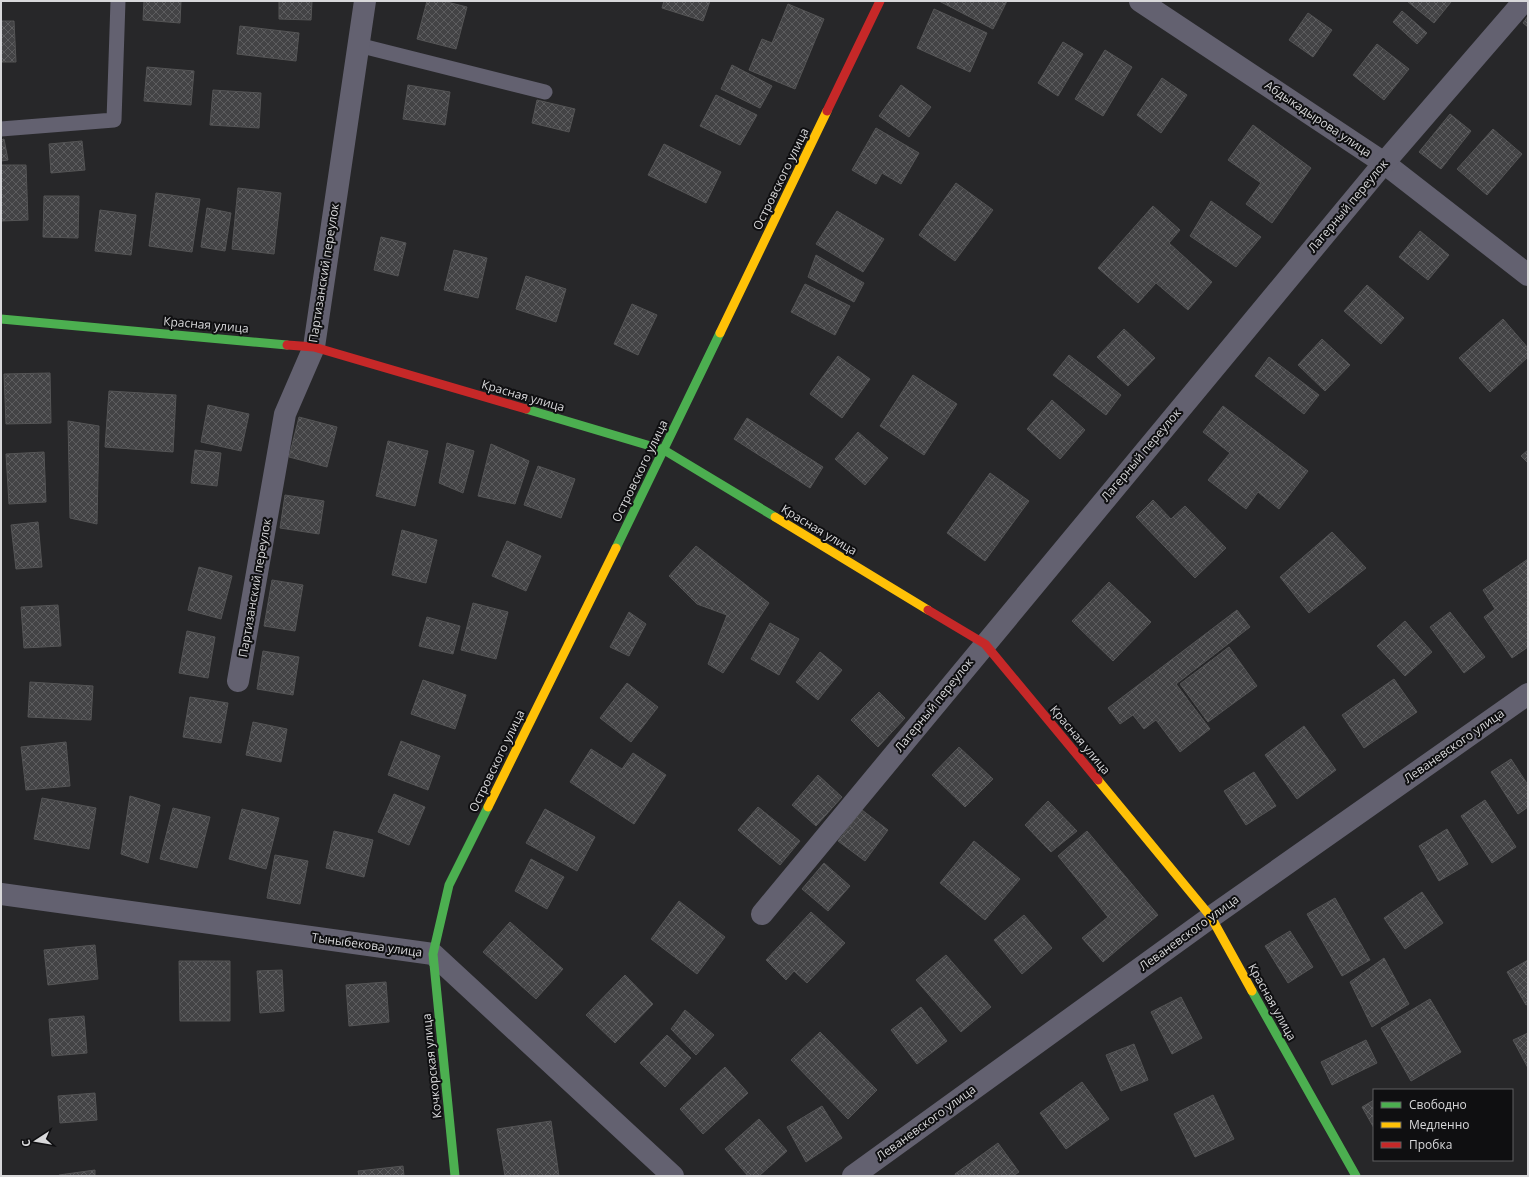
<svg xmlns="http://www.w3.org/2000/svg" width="1529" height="1177" font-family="'Open Sans',sans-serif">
<defs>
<pattern id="building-cross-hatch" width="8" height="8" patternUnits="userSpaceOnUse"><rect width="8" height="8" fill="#434345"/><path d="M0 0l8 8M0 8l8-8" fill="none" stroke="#5d5d5f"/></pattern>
</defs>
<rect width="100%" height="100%" fill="#272729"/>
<g fill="url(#building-cross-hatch)" stroke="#545455">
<polygon points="144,1 181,1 180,23 143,20"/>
<polygon points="279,1 312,1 311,20 279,19"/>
<polygon points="427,1 443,1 467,7 456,49 417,39"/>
<polygon points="664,1 710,1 703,21 662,8"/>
<polygon points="939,1 1007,1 993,29"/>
<polygon points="1407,1 1450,1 1451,2 1434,23"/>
<polygon points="788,4 824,19 795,89 749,70 762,39 772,43"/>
<polygon points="934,9 987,33 970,72 917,48"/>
<polygon points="1402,11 1427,33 1417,44 1393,22"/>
<polygon points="1308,13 1332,30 1313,57 1289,40"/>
<polygon points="1528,16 1528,27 1523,23"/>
<polygon points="1,21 14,21 16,62 1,62"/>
<polygon points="240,26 299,33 296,61 237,54"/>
<polygon points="1063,42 1083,54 1058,96 1038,83"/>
<polygon points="1377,44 1409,69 1384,100 1353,75"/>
<polygon points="1105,50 1132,67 1103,116 1075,99"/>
<polygon points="732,65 772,86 760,108 721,89"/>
<polygon points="147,67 194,71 191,105 144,101"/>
<polygon points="1162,78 1187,95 1161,133 1137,115"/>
<polygon points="408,85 450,92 445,125 403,119"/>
<polygon points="901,85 931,107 909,137 879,116"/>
<polygon points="213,90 261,93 259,128 210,125"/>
<polygon points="716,95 757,115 740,145 700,126"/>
<polygon points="537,100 575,109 569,132 532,123"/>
<polygon points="1450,114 1471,131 1441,169 1419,152"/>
<polygon points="1253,125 1311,168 1272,223 1246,204 1261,183 1228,160"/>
<polygon points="876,128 919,153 901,184 882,173 876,184 852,170"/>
<polygon points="1493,129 1522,154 1487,195 1457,169"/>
<polygon points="4,139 8,160 1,161 1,140"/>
<polygon points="82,141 85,170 51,173 49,144"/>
<polygon points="664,144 721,172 706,203 648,175"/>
<polygon points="1,165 26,165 28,220 1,221"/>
<polygon points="956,183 993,210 955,261 919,235"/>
<polygon points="238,188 281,193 274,254 232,249"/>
<polygon points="156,193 200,199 192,252 149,246"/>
<polygon points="44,196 79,196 78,238 43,237"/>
<polygon points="1211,201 1261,237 1236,267 1190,236"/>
<polygon points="1153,206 1180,230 1169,243 1212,282 1188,310 1156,283 1138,303 1098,268"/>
<polygon points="207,208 231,213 225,251 201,247"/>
<polygon points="100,210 136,215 131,255 95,251"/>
<polygon points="837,211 884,239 863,272 816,244"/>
<polygon points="1420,231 1449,255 1428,280 1399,257"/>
<polygon points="381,237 406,243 398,276 374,270"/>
<polygon points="454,250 487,258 478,298 444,290"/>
<polygon points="816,255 864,283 854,302 808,277"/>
<polygon points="526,276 566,289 556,322 516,309"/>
<polygon points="805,284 850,306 835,335 791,312"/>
<polygon points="1367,285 1404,318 1381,344 1344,311"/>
<polygon points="632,304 657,315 638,355 614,344"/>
<polygon points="1503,319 1528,348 1528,357 1490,392 1459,358"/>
<polygon points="1124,329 1155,358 1128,386 1097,357"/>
<polygon points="1322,339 1350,365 1325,391 1298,365"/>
<polygon points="1069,355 1121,395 1106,415 1053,375"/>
<polygon points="838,356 870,379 842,418 810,394"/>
<polygon points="1269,357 1319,395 1304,414 1255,376"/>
<polygon points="50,373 51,423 6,424 4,374"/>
<polygon points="913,375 957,404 924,455 880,426"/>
<polygon points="109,391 176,395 173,452 105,447"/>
<polygon points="1052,400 1085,430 1060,459 1027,429"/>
<polygon points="208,405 249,414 241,451 201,442"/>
<polygon points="1223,406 1308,471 1279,509 1258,492 1246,509 1208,480 1230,453 1203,432"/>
<polygon points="299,417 337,427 327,467 289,457"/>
<polygon points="747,418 823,467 810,488 734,439"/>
<polygon points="68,421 99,426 97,524 70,518"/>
<polygon points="858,432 888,458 865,485 835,459"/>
<polygon points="388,441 428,451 415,506 376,496"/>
<polygon points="447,443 474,451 463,493 439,483"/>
<polygon points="491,444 529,461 515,504 478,496"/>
<polygon points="195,450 221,453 217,486 191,483"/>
<polygon points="1528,450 1528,463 1521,456"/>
<polygon points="44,452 46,502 9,504 6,454"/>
<polygon points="538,466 575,479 561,518 524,505"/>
<polygon points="990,473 1029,501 985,561 947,533"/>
<polygon points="285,495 324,501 319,534 280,528"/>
<polygon points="1153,500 1171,519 1185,506 1226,548 1195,578 1136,517"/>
<polygon points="38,522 42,567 16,569 11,525"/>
<polygon points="402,530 437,540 426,583 392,575"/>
<polygon points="1332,532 1366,568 1309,613 1280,577"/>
<polygon points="507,541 541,556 526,591 492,576"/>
<polygon points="696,546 769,603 723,673 708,664 727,615 697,604 669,576"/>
<polygon points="1528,559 1528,647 1512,658 1484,617 1495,609 1483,590"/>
<polygon points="199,567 232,576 221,619 188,610"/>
<polygon points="272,580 303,585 295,631 264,626"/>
<polygon points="1109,582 1151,622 1113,661 1072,621"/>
<polygon points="473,603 508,612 496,659 461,650"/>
<polygon points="58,605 61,646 24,648 21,607"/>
<polygon points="1237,610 1250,627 1176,684 1210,729 1180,752 1156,720 1144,729 1133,715 1120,724 1108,708"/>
<polygon points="629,612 646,624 629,656 610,647"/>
<polygon points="1450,612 1485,657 1464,673 1430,627"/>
<polygon points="427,617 460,626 453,654 419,646"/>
<polygon points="1405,621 1432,652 1405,676 1377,646"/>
<polygon points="770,623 799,639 779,675 751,659"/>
<polygon points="187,631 215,637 208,678 179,673"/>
<polygon points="1229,647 1257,686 1208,722 1180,684"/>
<polygon points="263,651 299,657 293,695 257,689"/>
<polygon points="820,652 842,670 818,700 796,682"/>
<polygon points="1394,679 1417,712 1364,748 1342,715"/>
<polygon points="423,680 466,695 455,729 411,714"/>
<polygon points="30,682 93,686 91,720 28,717"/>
<polygon points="627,683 658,707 631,742 600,718"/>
<polygon points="879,692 905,718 878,747 851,720"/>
<polygon points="190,697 228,703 221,743 183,737"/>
<polygon points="253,722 287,729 281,762 246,755"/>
<polygon points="1304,726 1336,770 1297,799 1265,755"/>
<polygon points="401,741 440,756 428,790 388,775"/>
<polygon points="66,742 70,786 26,790 21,747"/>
<polygon points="959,747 993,779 965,807 932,775"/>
<polygon points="591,749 622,769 633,753 666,775 634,824 570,782"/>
<polygon points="1511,759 1528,785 1528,807 1518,814 1491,772"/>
<polygon points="1254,772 1276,806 1246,825 1224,791"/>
<polygon points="818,775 842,797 816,826 792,805"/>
<polygon points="394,794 425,807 409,845 378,832"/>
<polygon points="130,796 160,805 148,863 121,854"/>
<polygon points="42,798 96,808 89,849 34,839"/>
<polygon points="1485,800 1516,847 1492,863 1461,816"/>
<polygon points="1048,801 1077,831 1051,852 1025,825"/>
<polygon points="758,807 800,841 780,865 738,830"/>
<polygon points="173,808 210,817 197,868 160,859"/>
<polygon points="242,809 279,818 266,869 229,859"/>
<polygon points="545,809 595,837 577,871 526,843"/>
<polygon points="862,810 888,830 865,861 838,841"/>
<polygon points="1447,829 1468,864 1439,881 1419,846"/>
<polygon points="334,831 373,840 364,877 326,868"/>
<polygon points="1087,831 1158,915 1103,962 1082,938 1108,917 1058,856"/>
<polygon points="974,841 1020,879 985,920 940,883"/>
<polygon points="275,855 308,861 300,904 267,898"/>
<polygon points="531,859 564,877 547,909 515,891"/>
<polygon points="824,863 850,886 828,911 802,889"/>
<polygon points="1422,892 1443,923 1405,949 1384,918"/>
<polygon points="1335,898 1370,960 1342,976 1307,914"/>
<polygon points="679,901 725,937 697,974 651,939"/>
<polygon points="811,912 845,943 807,983 794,971 786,980 766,960"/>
<polygon points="1024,915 1052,948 1022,974 994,940"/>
<polygon points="510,922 563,969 536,999 483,952"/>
<polygon points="1290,931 1313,967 1288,983 1265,946"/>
<polygon points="95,945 98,979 48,985 44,950"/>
<polygon points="946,955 991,1007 961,1032 916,980"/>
<polygon points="1384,958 1409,1004 1372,1027 1350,982"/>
<polygon points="1528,960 1528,1004 1526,1005 1507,972"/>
<polygon points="179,961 230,961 230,1021 180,1021"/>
<polygon points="282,970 284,1011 260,1013 257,971"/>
<polygon points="625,975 653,1004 615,1043 586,1015"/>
<polygon points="386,982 389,1022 349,1026 346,985"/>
<polygon points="1181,997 1202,1038 1172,1054 1151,1012"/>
<polygon points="1430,999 1461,1052 1411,1081 1381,1028"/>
<polygon points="921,1007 947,1041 917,1064 891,1030"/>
<polygon points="685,1010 714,1035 696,1055 671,1029"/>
<polygon points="84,1016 87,1053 52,1056 49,1019"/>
<polygon points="820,1032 877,1090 848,1119 791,1060"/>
<polygon points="1528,1033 1528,1068 1513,1040"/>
<polygon points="667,1035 691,1058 665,1087 640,1063"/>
<polygon points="1366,1040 1377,1063 1332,1085 1321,1062"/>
<polygon points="1134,1044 1148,1080 1121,1091 1106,1055"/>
<polygon points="725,1067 748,1093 703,1134 680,1109"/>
<polygon points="1082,1082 1109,1119 1066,1149 1040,1113"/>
<polygon points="95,1093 97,1120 60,1123 58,1096"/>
<polygon points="1213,1095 1234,1139 1195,1157 1174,1114"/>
<polygon points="1374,1100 1374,1128 1362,1107"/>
<polygon points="822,1106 842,1138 806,1162 787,1127"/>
<polygon points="759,1119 787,1151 759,1176 748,1176 725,1149"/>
<polygon points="551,1121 559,1176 505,1176 497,1129"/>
<polygon points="998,1143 1019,1172 1013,1176 956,1176 955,1174"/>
<polygon points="403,1166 404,1176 359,1176 358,1171"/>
<polygon points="95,1170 95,1176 60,1176 59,1175"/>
</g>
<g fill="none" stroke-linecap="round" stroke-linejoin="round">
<g stroke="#636170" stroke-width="15">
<polyline points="358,45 545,92"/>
<polyline points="1,129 114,120 118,1"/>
</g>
<g stroke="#636170" stroke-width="22">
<polyline points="1140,1 1384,163 1528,275"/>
<polyline points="238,681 285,414 314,347 365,1"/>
<polyline points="1,894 433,954 673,1176"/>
<polyline points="762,914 1384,163 1524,1"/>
<polyline points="853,1176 1211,917 1528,694"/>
</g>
<g stroke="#4caf50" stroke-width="9">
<polyline points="1,319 287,345"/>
<polyline points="526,409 664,450 775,517"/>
<polyline points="616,548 720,333"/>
<polyline points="1252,991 1356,1176"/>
<polyline points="455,1176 433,954 449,885 488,807"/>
</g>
<g stroke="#ffc107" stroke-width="9">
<polyline points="720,333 827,111"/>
<polyline points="775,517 928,610"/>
<polyline points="1098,780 1211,917 1252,991"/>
<polyline points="488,807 616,548"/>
</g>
<g stroke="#c62828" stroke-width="9">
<polyline points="827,111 880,1"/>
<polyline points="287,345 314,347 526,409"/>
<polyline points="928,610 985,644 1098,780"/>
</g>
</g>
<g text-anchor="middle" stroke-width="4" stroke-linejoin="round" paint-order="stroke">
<g font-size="12" fill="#d8d8da" stroke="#0f0f11">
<text transform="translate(1318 119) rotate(34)" y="4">Абдыкадырова улица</text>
<text transform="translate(781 179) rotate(-64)" y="4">Островского улица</text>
<text transform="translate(1348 206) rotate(-50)" y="4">Лагерный переулок</text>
<text transform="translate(324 273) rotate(-81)" y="4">Партизанский переулок</text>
<text transform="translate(206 325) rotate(5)" y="4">Красная улица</text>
<text transform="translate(523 396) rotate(16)" y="4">Красная улица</text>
<text transform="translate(1141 455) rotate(-50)" y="4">Лагерный переулок</text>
<text transform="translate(640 471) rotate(-64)" y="4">Островского улица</text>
<text transform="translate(819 530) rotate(31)" y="4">Красная улица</text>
<text transform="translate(255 588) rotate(-80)" y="4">Партизанский переулок</text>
<text transform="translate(934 705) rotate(-51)" y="4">Лагерный переулок</text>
<text transform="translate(1080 740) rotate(50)" y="4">Красная улица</text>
<text transform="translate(1454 746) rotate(-35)" y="4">Леваневского улица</text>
<text transform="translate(497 761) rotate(-64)" y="4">Островского улица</text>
<text transform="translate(1189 933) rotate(-36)" y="4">Леваневского улица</text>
<text transform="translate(367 945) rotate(8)" y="4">Тыныбекова улица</text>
<text transform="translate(1272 1002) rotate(61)" y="4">Красная улица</text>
<text transform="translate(432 1066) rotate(-96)" y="4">Кочкорская улица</text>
<text transform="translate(926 1123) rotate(-36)" y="4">Леваневского улица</text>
</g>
</g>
<rect width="1529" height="1177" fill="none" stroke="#d8d8da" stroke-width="4"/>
<rect x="1373" y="1089" width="140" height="72" fill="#0f0f11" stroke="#5f5f61"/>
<rect x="1381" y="1102" width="20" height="6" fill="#4caf50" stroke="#5f5f61"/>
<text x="1409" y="1109" font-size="12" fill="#d8d8da">Свободно</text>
<rect x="1381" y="1122" width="20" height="6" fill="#ffc107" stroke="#5f5f61"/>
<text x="1409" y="1129" font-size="12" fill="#d8d8da">Медленно</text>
<rect x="1381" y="1142" width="20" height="6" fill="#c62828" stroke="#5f5f61"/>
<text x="1409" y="1149" font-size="12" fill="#d8d8da">Пробка</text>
<g transform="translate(36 1141) rotate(258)" stroke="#0f0f11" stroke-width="3" paint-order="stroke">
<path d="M0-3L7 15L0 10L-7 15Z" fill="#d8d8da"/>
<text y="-6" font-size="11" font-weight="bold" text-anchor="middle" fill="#d8d8da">С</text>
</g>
</svg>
